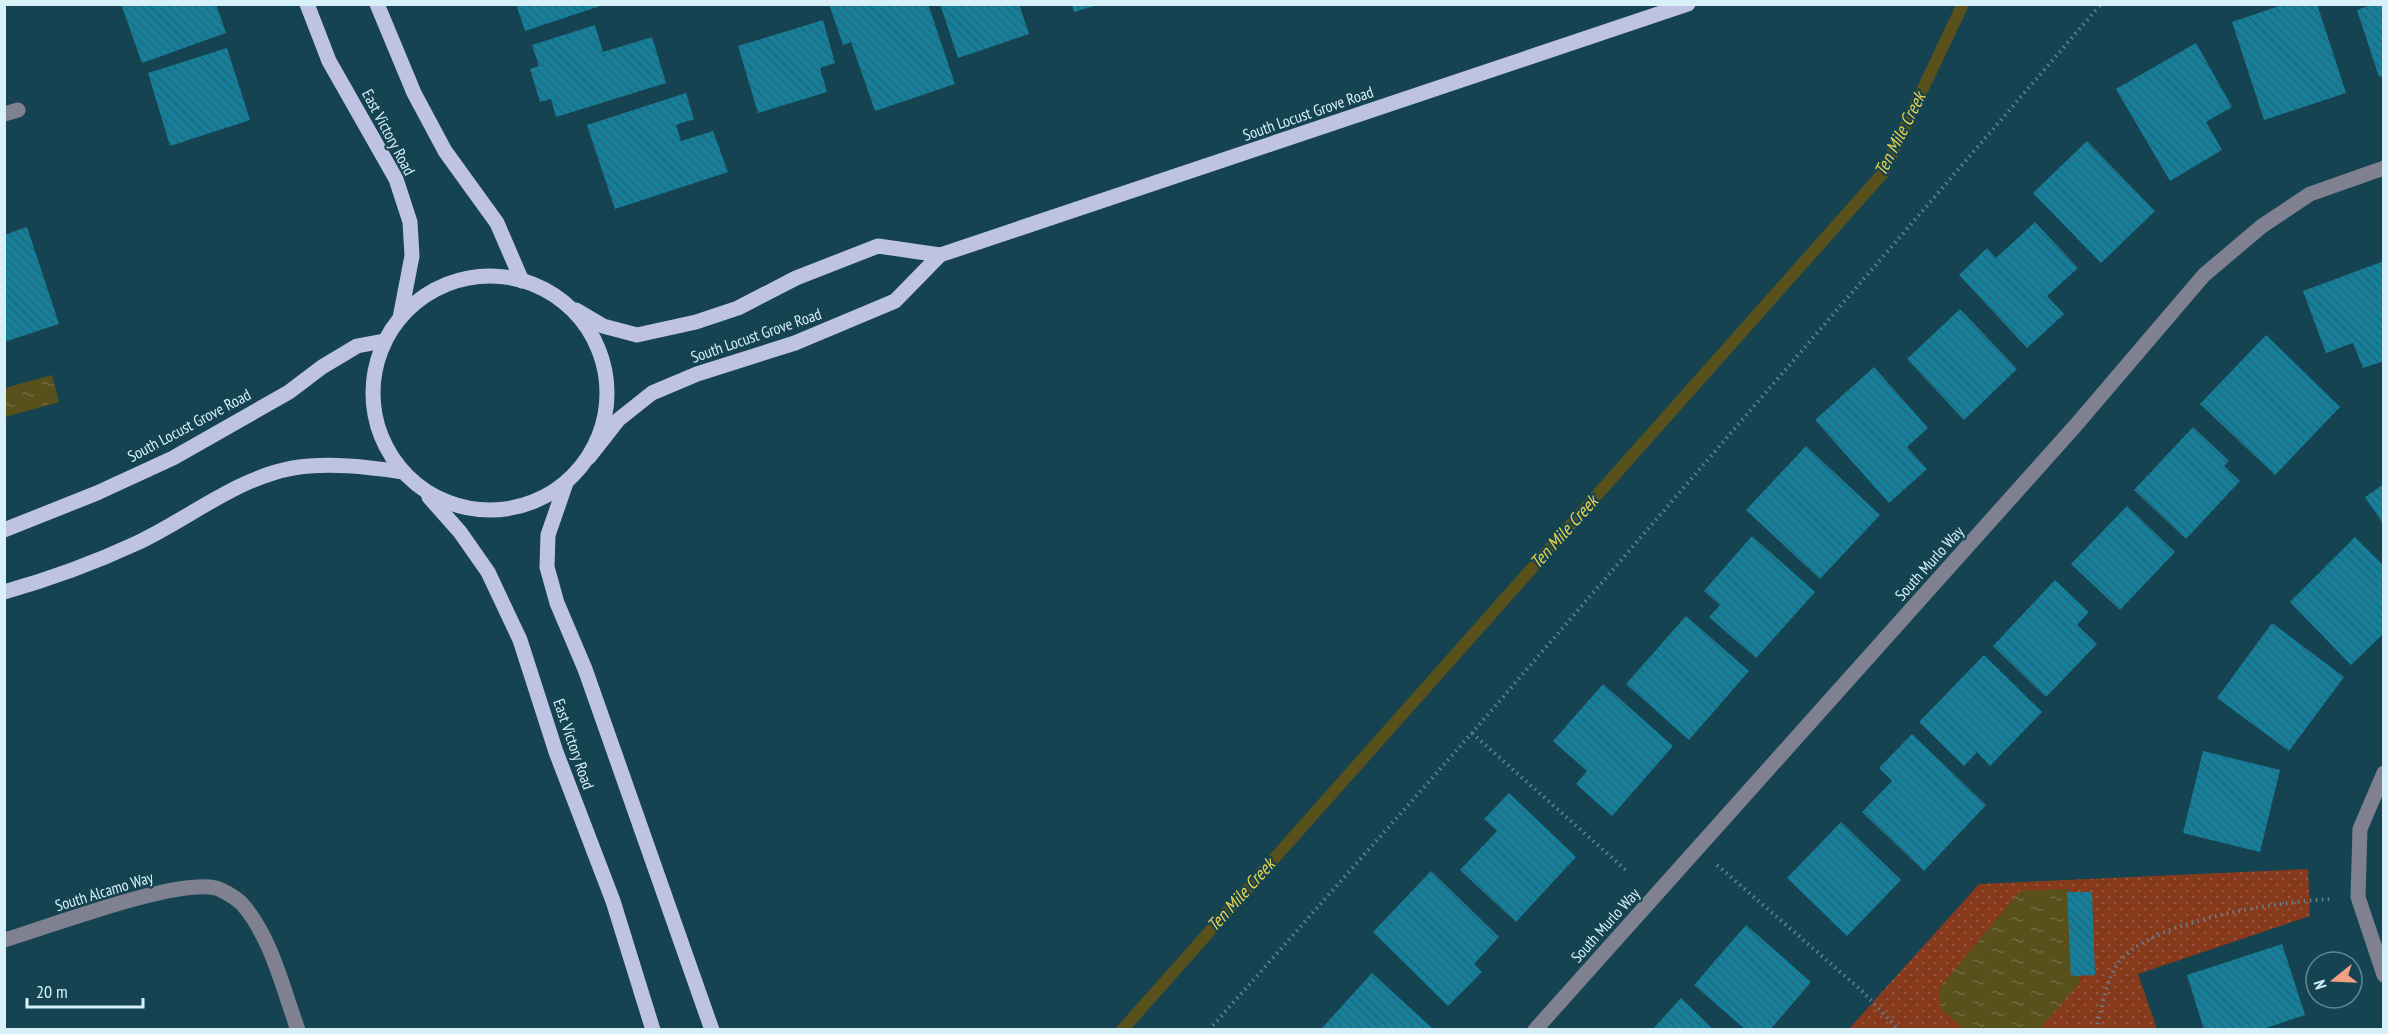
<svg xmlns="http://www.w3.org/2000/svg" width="2388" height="1034" font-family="'PT Sans Narrow',sans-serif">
<defs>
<pattern id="park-dots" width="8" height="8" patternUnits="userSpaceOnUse" patternTransform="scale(1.5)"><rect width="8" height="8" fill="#87391b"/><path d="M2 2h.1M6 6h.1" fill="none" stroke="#97563d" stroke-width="1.8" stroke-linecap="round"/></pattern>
<pattern id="water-ripples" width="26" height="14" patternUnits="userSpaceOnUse" patternTransform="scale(1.5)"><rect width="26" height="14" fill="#59511c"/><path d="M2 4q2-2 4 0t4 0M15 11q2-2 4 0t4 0" fill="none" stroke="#706a3e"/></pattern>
<pattern id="building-back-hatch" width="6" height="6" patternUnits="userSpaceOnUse" patternTransform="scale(1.5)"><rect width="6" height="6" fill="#14809b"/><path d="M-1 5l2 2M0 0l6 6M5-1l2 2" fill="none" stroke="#286777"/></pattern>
</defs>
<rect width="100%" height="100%" fill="#154351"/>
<polygon fill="url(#park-dots)" points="2308,869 2310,916 2138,974 2157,1029 1848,1030 1979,884"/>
<g fill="url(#water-ripples)">
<polygon points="52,375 59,402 5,417 5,388"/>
<polygon points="2069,889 2073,974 2080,974 2078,985 2039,1029 1964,1029 1941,1009 1939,988 2020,891"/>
</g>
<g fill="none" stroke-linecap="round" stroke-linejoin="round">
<polyline stroke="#59511c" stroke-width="12" points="1122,1030 1883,173 1963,4"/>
</g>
<g fill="url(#building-back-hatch)">
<polygon points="121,4 216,4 226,33 142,63"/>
<polygon points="516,4 603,4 603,5 525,31"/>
<polygon points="829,4 928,4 955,84 875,111 851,42 843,45"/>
<polygon points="940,4 1019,4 1029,34 958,58"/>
<polygon points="1072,4 1097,4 1097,5 1074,12"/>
<polygon points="2285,4 2317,4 2346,93 2264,120 2232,22"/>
<polygon points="2373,4 2384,4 2384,76 2379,77 2357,10"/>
<polygon points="823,20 835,63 820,68 827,92 758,113 738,46"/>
<polygon points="595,25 603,52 652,37 666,83 556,117 551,99 540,102 530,69 539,66 532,45"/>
<polygon points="2196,43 2232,107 2206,122 2222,150 2170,181 2116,89"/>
<polygon points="227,48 250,120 170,146 148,73"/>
<polygon points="686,93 694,119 676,125 681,141 713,131 728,172 615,209 587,125"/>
<polygon points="2087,141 2155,211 2101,263 2033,193"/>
<polygon points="2035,222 2078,268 2047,296 2064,314 2027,348 1959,275 1987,248 1996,258"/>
<polygon points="27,227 59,324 4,342 4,235"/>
<polygon points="2384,261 2384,361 2363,368 2353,343 2326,353 2303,291"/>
<polygon points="1960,309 2017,369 1964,420 1907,359"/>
<polygon points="2266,335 2340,407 2275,475 2200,404"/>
<polygon points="1874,367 1928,428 1907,447 1927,469 1889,503 1815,420"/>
<polygon points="2193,427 2229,461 2224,466 2240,481 2186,539 2134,490"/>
<polygon points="1806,446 1880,515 1820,579 1746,510"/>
<polygon points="2384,484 2384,525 2365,497"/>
<polygon points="2127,506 2175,552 2120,610 2071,564"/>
<polygon points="1752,536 1815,592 1756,658 1709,617 1720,605 1704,591"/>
<polygon points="2355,537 2384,566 2384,633 2351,665 2290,602"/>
<polygon points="2055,580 2089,612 2077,625 2097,644 2046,697 1993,646"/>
<polygon points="1686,616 1749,671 1689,740 1626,684"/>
<polygon points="2272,623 2344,677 2289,751 2217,698"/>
<polygon points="1984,655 2042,712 1990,766 1977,752 1964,766 1919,722"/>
<polygon points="1603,684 1673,746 1612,816 1576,784 1587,771 1553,741"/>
<polygon points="1912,734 1986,805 1924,871 1862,812 1892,781 1879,768"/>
<polygon points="2203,751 2280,770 2260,852 2183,833"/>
<polygon points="1509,793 1576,857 1516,922 1460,870 1497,831 1484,819"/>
<polygon points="1841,822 1901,880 1847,936 1787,878"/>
<polygon points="1431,871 1499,937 1474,964 1482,972 1448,1006 1373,932"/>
<polygon points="2067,892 2092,892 2095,975 2071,976"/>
<polygon points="1746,925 1811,982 1770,1030 1746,1030 1694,985"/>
<polygon points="2282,944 2305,1015 2260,1030 2204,1030 2187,975"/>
<polygon points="1372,973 1432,1028 1430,1030 1322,1028"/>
<polygon points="1681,998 1714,1030 1652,1030"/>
</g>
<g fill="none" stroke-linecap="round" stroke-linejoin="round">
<g stroke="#5e8490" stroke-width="4" stroke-dasharray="1.5 4.5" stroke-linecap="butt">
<polyline points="1472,733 1628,872"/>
<polyline points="1717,865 1861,990 1899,1030"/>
<polyline points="1209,1030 1472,733 2101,4"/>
<path d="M2096 1030C2101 1012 2106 982 2115 968 2143 920 2279 902 2330 899"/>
</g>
<g stroke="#7f8090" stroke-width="15">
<polyline points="4,114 18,110"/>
<polyline points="2384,773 2360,829 2358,897 2384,975"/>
<path d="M4 940C49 927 175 878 216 888 223 890 238 899 243 905 272 939 283 989 298 1030"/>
<polyline points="1535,1030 2076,425 2204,275 2262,226 2310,194 2384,168"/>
</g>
<g stroke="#bfc3e3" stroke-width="15">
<polyline points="307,4 329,61 396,179 410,222 412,256 400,318"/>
<polyline points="377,4 414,93 445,151 497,223 522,281"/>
<circle cx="490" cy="393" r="117"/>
<polyline points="576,310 603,326 637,335 696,322 738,308 796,278 878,246 940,255"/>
<polyline points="589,457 618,420 652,393 697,374 795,343 895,301 940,255 1688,4"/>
<polyline points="566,483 548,535 547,567 557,603 585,669 712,1030"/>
<polyline points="429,497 460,532 488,572 520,640 556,752 613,901 653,1030"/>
<polyline points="4,530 97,493 173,458 289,392 322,367 357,346 384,341"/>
<path d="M4 592C50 579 94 563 137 543 188 519 237 478 293 468 328 462 368 467 403 472"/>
</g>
</g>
<g text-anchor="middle" stroke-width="4.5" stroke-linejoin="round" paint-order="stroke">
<g font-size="16" fill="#d8f0f8" stroke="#154351">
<text transform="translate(1308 113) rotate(-19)" y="6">South Locust Grove Road</text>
<text transform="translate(389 132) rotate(62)" y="6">East Victory Road</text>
<text transform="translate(756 335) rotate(-19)" y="6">South Locust Grove Road</text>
<text transform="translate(189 425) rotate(-28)" y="6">South Locust Grove Road</text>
<text transform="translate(1929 563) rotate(-48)" y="6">South Murlo Way</text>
<text transform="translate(574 744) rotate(71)" y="6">East Victory Road</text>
<text transform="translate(104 891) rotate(-17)" y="6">South Alcamo Way</text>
<text transform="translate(1605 925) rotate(-48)" y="6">South Murlo Way</text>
</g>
<g font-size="18" font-style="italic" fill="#e7d24b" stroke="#154351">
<text transform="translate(1900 134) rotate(-63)" y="6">Ten Mile Creek</text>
<text transform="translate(1564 532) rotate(-48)" y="6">Ten Mile Creek</text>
<text transform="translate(1241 895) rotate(-48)" y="6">Ten Mile Creek</text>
</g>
</g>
<rect width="2388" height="1034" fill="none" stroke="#d8f0f8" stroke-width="12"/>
<g transform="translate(2334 980) rotate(252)"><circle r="28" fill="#154351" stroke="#638894" stroke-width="1.5"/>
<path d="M0-4.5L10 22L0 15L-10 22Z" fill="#f3a082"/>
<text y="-9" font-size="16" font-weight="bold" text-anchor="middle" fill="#d8f0f8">N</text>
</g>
<path d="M27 998v9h116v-9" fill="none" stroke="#d8f0f8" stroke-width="3"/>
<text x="36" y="998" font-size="18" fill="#d8f0f8" stroke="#154351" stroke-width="4.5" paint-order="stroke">20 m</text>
</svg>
